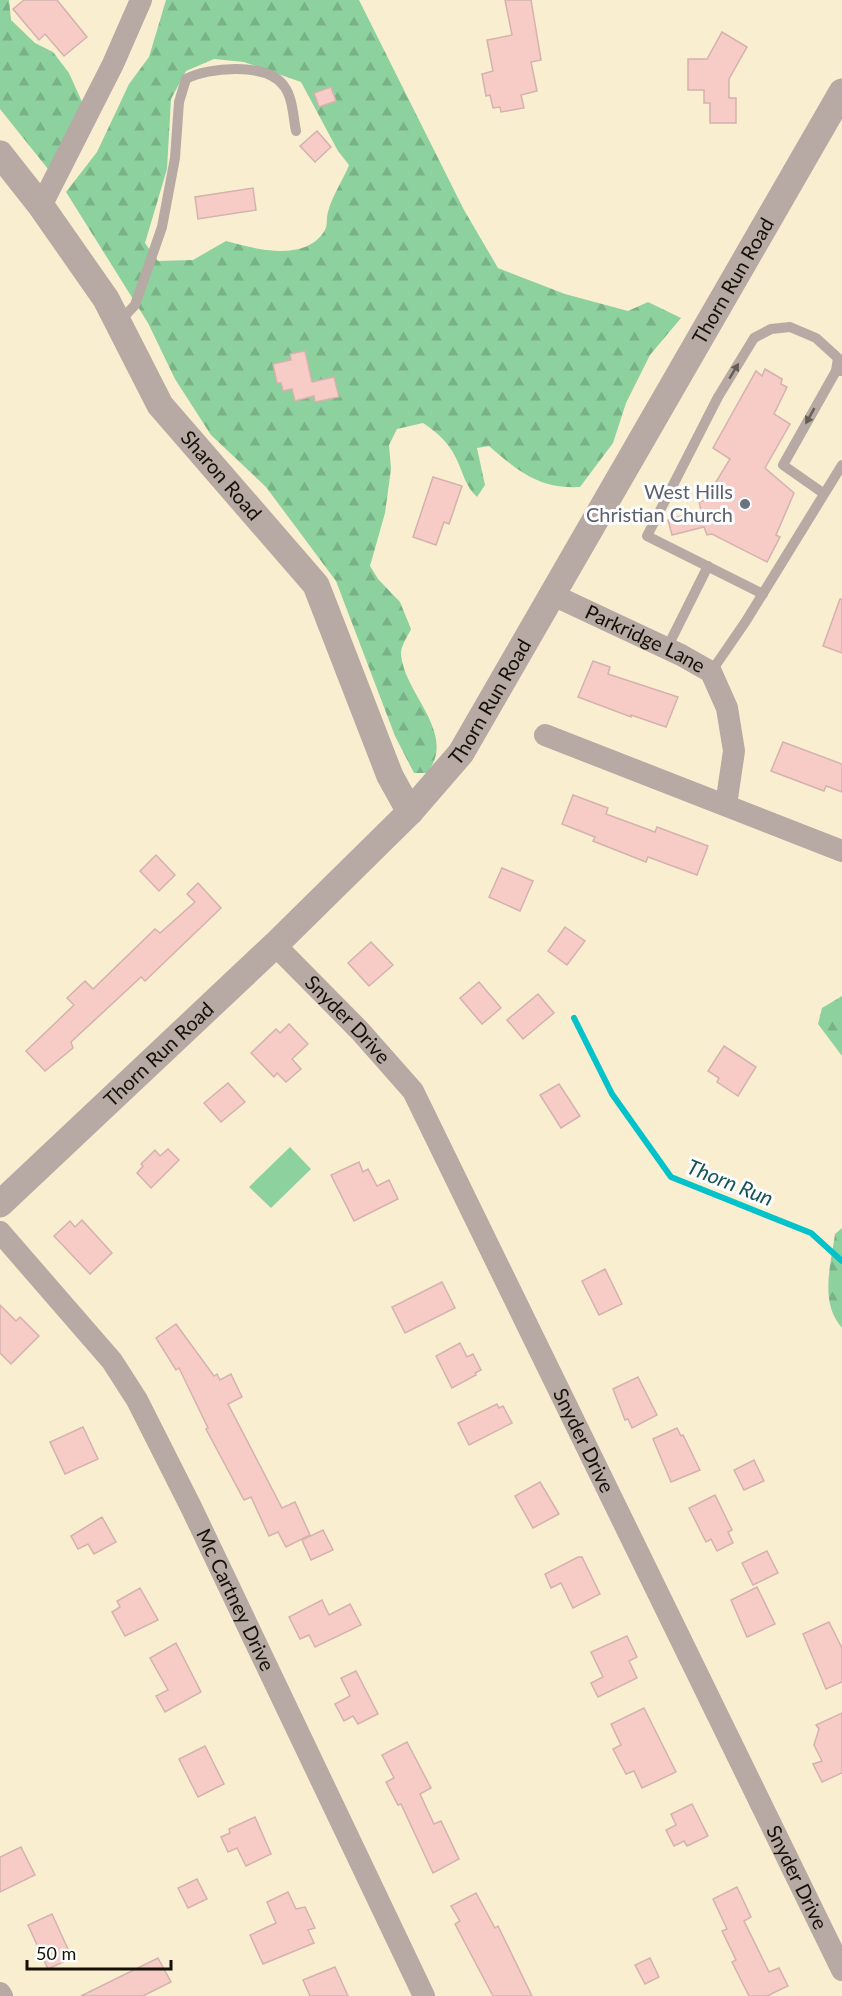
<svg xmlns="http://www.w3.org/2000/svg" width="842" height="1996" font-family="Lato,sans-serif">
<defs>
<pattern id="forest-firs" width="22" height="20" patternUnits="userSpaceOnUse" patternTransform="scale(1.5)"><rect width="22" height="20" fill="#8dd19e"/><path d="M5 1l3.5 6h-7zM16 11l3.5 6h-7z" fill="#79b287"/></pattern>
</defs>
<rect width="100%" height="100%" fill="#faeed1"/>
<polygon fill="#8dd19e" points="290,1147 311,1169 271,1208 249,1187"/>
<g fill="url(#forest-firs)" fill-rule="evenodd">
<polygon points="0,0 9,0 11,20 35,43 53,52 69,73 82,102 52,174 0,109"/>
<path d="M166 0H359L464 210 498 268 565 294 628 311 648 302 681 318 650 355 626 403 613 443 580 487C539 489 518 471 489 446L477 448 485 485 477 497C465 486 463 472 456 458 448 442 438 433 423 423L397 429 389 445 391 469 385 513 370 566 378 579 400 602 411 629C408 636 400 647 401 655 405 695 458 734 427 773H414L395 736 336 581 266 487 211 435 175 379 148 323 66 192 97 152 129 84 149 57ZM214 59 244 62 301 82 338 151 349 165C343 180 332 196 328 212 326 218 328 224 325 230 306 263 255 249 226 241L193 260 158 261 145 243 167 169 171 99 186 71Z"/>
<polygon points="842,996 842,1056 818,1024 822,1008"/>
<path d="M842 1228V1328C819 1302 831 1265 835 1234Z"/>
</g>
<g fill="none" stroke-linecap="round" stroke-linejoin="round">
<polyline stroke="#04c2c9" stroke-width="6" points="574,1018 612,1094 671,1177 811,1233 842,1261"/>
</g>
<g fill="#f7cbc6" stroke="#d4b2ae" stroke-width="1.5">
<polygon points="24,0 57,0 87,37 64,56 45,34 39,40 13,9"/>
<polygon points="505,0 531,0 541,60 531,62 537,91 521,95 524,108 501,112 500,107 493,108 490,95 486,96 482,74 493,71 487,40 512,35"/>
<polygon points="722,32 747,47 729,79 729,98 736,98 736,123 710,123 710,103 704,103 704,90 688,90 688,59 707,59"/>
<polygon points="331,87 336,101 319,107 314,93"/>
<polygon points="317,131 331,147 315,162 300,146"/>
<polygon points="253,188 256,210 198,219 195,197"/>
<polygon points="305,351 312,382 334,377 339,397 315,402 314,396 295,401 292,389 283,391 281,383 277,383 273,364 291,360 290,354"/>
<polygon points="765,369 782,379 781,384 787,387 774,414 790,424 765,468 794,493 776,535 780,537 767,562 712,534 707,535 704,527 672,535 668,520 701,510 699,502 705,500 730,459 713,448 756,371 762,376"/>
<polygon points="433,477 462,486 449,524 444,522 436,545 413,537"/>
<polygon points="840,599 842,599 842,653 823,646"/>
<polygon points="593,661 610,667 608,674 678,697 666,727 631,715 631,717 578,697"/>
<polygon points="783,742 842,764 842,792 826,786 824,791 771,771"/>
<polygon points="573,795 608,808 606,814 655,832 657,827 708,846 697,875 648,857 646,862 593,841 595,837 562,824"/>
<polygon points="156,855 175,875 159,891 140,871"/>
<polygon points="502,868 533,881 520,911 489,897"/>
<polygon points="198,883 221,908 145,981 141,977 71,1042 73,1048 45,1071 26,1051 74,1005 67,998 85,981 93,989 155,929 160,933 195,902 187,894"/>
<polygon points="565,927 585,941 567,965 548,951"/>
<polygon points="371,942 393,965 369,986 348,963"/>
<polygon points="479,982 501,1008 482,1024 460,998"/>
<polygon points="538,994 554,1013 523,1039 507,1020"/>
<polygon points="289,1024 308,1044 292,1059 301,1069 286,1082 277,1073 274,1077 251,1053 276,1029 280,1033"/>
<polygon points="724,1046 756,1067 738,1096 717,1082 719,1078 708,1071"/>
<polygon points="228,1083 245,1102 221,1122 204,1103"/>
<polygon points="559,1084 580,1116 561,1128 540,1095"/>
<polygon points="168,1149 179,1160 151,1188 137,1173 143,1166 141,1164 155,1150 160,1156"/>
<polygon points="359,1162 363,1172 368,1169 377,1186 389,1180 398,1199 354,1221 331,1175"/>
<polygon points="82,1220 112,1253 90,1274 54,1236 70,1221 75,1227"/>
<polygon points="605,1269 622,1304 599,1315 582,1281"/>
<polygon points="442,1282 455,1308 405,1333 392,1307"/>
<polygon points="0,1305 16,1321 20,1317 39,1336 11,1364 0,1353"/>
<polygon points="176,1324 214,1376 217,1374 220,1380 231,1374 242,1397 228,1404 282,1508 295,1502 310,1535 286,1547 278,1532 269,1536 251,1497 244,1500 206,1429 208,1428 179,1368 176,1370 156,1338"/>
<polygon points="460,1343 467,1357 473,1354 481,1370 475,1373 476,1375 452,1388 436,1356"/>
<polygon points="638,1377 657,1415 632,1428 628,1419 625,1420 613,1389"/>
<polygon points="497,1404 499,1408 503,1406 512,1423 469,1445 458,1423"/>
<polygon points="83,1427 98,1459 65,1474 50,1442"/>
<polygon points="677,1428 681,1436 683,1435 700,1470 671,1482 653,1439"/>
<polygon points="754,1460 764,1481 744,1490 734,1470"/>
<polygon points="540,1482 559,1514 533,1528 515,1496"/>
<polygon points="715,1495 732,1530 728,1532 733,1543 717,1551 711,1539 706,1542 689,1508"/>
<polygon points="102,1517 116,1542 94,1554 88,1544 78,1549 71,1536"/>
<polygon points="323,1530 333,1550 311,1560 302,1540"/>
<polygon points="767,1551 778,1573 753,1585 742,1563"/>
<polygon points="578,1557 582,1557 600,1594 573,1608 561,1583 551,1588 545,1574"/>
<polygon points="757,1587 775,1624 747,1637 731,1600"/>
<polygon points="140,1588 158,1620 125,1636 112,1612 120,1607 117,1601"/>
<polygon points="322,1600 329,1615 350,1604 361,1625 315,1647 309,1635 300,1639 289,1617"/>
<polygon points="829,1622 842,1648 842,1682 826,1689 803,1634"/>
<polygon points="627,1636 637,1657 629,1661 637,1678 598,1697 591,1683 603,1677 591,1652"/>
<polygon points="176,1643 201,1692 165,1712 156,1696 168,1690 150,1658"/>
<polygon points="356,1671 378,1714 358,1724 353,1716 344,1721 335,1704 350,1696 341,1678"/>
<polygon points="644,1708 676,1772 642,1788 634,1771 626,1774 613,1749 621,1745 611,1724"/>
<polygon points="842,1713 842,1773 822,1782 813,1764 822,1761 814,1745 819,1729 816,1725"/>
<polygon points="407,1742 431,1788 420,1794 434,1824 441,1821 459,1859 433,1873 401,1804 398,1805 386,1782 394,1778 382,1755"/>
<polygon points="205,1746 224,1784 198,1797 179,1759"/>
<polygon points="692,1804 708,1836 687,1846 684,1841 674,1846 666,1830 676,1825 671,1814"/>
<polygon points="255,1817 271,1854 246,1866 237,1848 228,1852 221,1837 230,1833 229,1829"/>
<polygon points="21,1847 35,1875 0,1892 0,1857"/>
<polygon points="197,1879 207,1899 188,1908 178,1888"/>
<polygon points="737,1887 751,1917 744,1921 769,1972 779,1968 788,1986 767,1996 749,1996 732,1962 736,1960 722,1931 727,1929 713,1899"/>
<polygon points="288,1892 296,1909 305,1907 315,1928 308,1930 314,1943 263,1964 250,1935 276,1923 267,1902"/>
<polygon points="476,1893 495,1928 498,1926 532,1996 493,1996 455,1924 460,1921 451,1906"/>
<polygon points="52,1914 72,1958 48,1969 28,1925"/>
<polygon points="158,1958 171,1982 143,1996 81,1996"/>
<polygon points="650,1958 659,1977 645,1984 635,1965"/>
<polygon points="335,1967 348,1996 310,1996 303,1980"/>
</g>
<g fill="none" stroke-linecap="round" stroke-linejoin="round">
<g stroke="#b7a9a3" stroke-width="10">
<path d="M118 323 135 305 162 227 175 158 179 102 186 79C208 67 267 62 284 86 293 98 293 117 296 131"/>
<polyline points="823,493 783,465 836,371 841,371"/>
<polyline points="763,594 647,536 718,397 754,338 771,329 790,327 816,338 838,358 836,371"/>
<polyline points="667,648 708,566"/>
<polyline points="711,672 746,621 842,465"/>
</g>
<g stroke="#b7a9a3" stroke-width="22">
<polyline points="41,206 113,64 141,0"/>
<path id="s1" d="M553 595 681 655 711 672 727 708 734 751 726 805"/>
<polyline points="545,735 842,851"/>
<path id="s2" d="M275 945 360 1031 413 1091 842 1970"/>
<path id="s3" d="M0 1232 112 1361 137 1400 191 1507 424 1996"/>
<polyline points="0,1993 2,1996"/>
</g>
<g stroke="#b7a9a3" stroke-width="27">
<path id="s4" d="M0 154 41 206 106 299 160 405 316 585 390 776 410 812"/>
<path id="s5" d="M0 1204 275 945 410 812 461 753 842 92"/>
</g>
</g>
<defs><path id="oneway-solid" d="M-6-.8H1V-3.2L6.5 0L1 3.2V.8H-6Z" transform="scale(1.5)"/></defs>
<g fill="#665d55">
<use href="#oneway-solid" transform="translate(734 371) rotate(-59)"/>
<use href="#oneway-solid" transform="translate(810 416) rotate(119)"/>
</g>
<circle fill="#6b7280" stroke="#fff" stroke-width="2" cx="745" cy="504" r="6"/>
<g text-anchor="middle" stroke-width="6" stroke-linejoin="round" paint-order="stroke">
<g font-size="20" fill="#151107" stroke="#fff">
<text dy="7" stroke="none"><textPath href="#s5" startOffset="1190">Thorn Run Road</textPath></text>
<text dy="7" stroke="none"><textPath href="#s4" startOffset="392">Sharon Road</textPath></text>
<text dy="7" stroke="none"><textPath href="#s1" startOffset="102">Parkridge Lane</textPath></text>
<text dy="7" stroke="none"><textPath href="#s5" startOffset="704">Thorn Run Road</textPath></text>
<text dy="7" stroke="none"><textPath href="#s2" startOffset="104">Snyder Drive</textPath></text>
<text dy="7" stroke="none"><textPath href="#s5" startOffset="218">Thorn Run Road</textPath></text>
<text dy="7" stroke="none"><textPath href="#s2" startOffset="590">Snyder Drive</textPath></text>
<text dy="7" stroke="none"><textPath href="#s3" startOffset="440">Mc Cartney Drive</textPath></text>
<text dy="7" stroke="none"><textPath href="#s2" startOffset="1076">Snyder Drive</textPath></text>
</g>
<g font-size="20" fill="#5b616d" stroke="#fff" text-anchor="end">
<text x="733" y="499">West Hills<tspan x="733" dy="23">Christian Church</tspan></text>
</g>
<g font-size="21" font-style="italic" fill="#135457" stroke="#fff">
<text transform="translate(730 1183) rotate(22)" y="7">Thorn Run</text>
</g>
</g>
<path d="M27 1960v9h144v-9" fill="none" stroke="#151107" stroke-width="3"/>
<text x="36" y="1960" font-size="18" fill="#151107" stroke="#ffffff" stroke-width="4.5" paint-order="stroke">50 m</text>
</svg>
